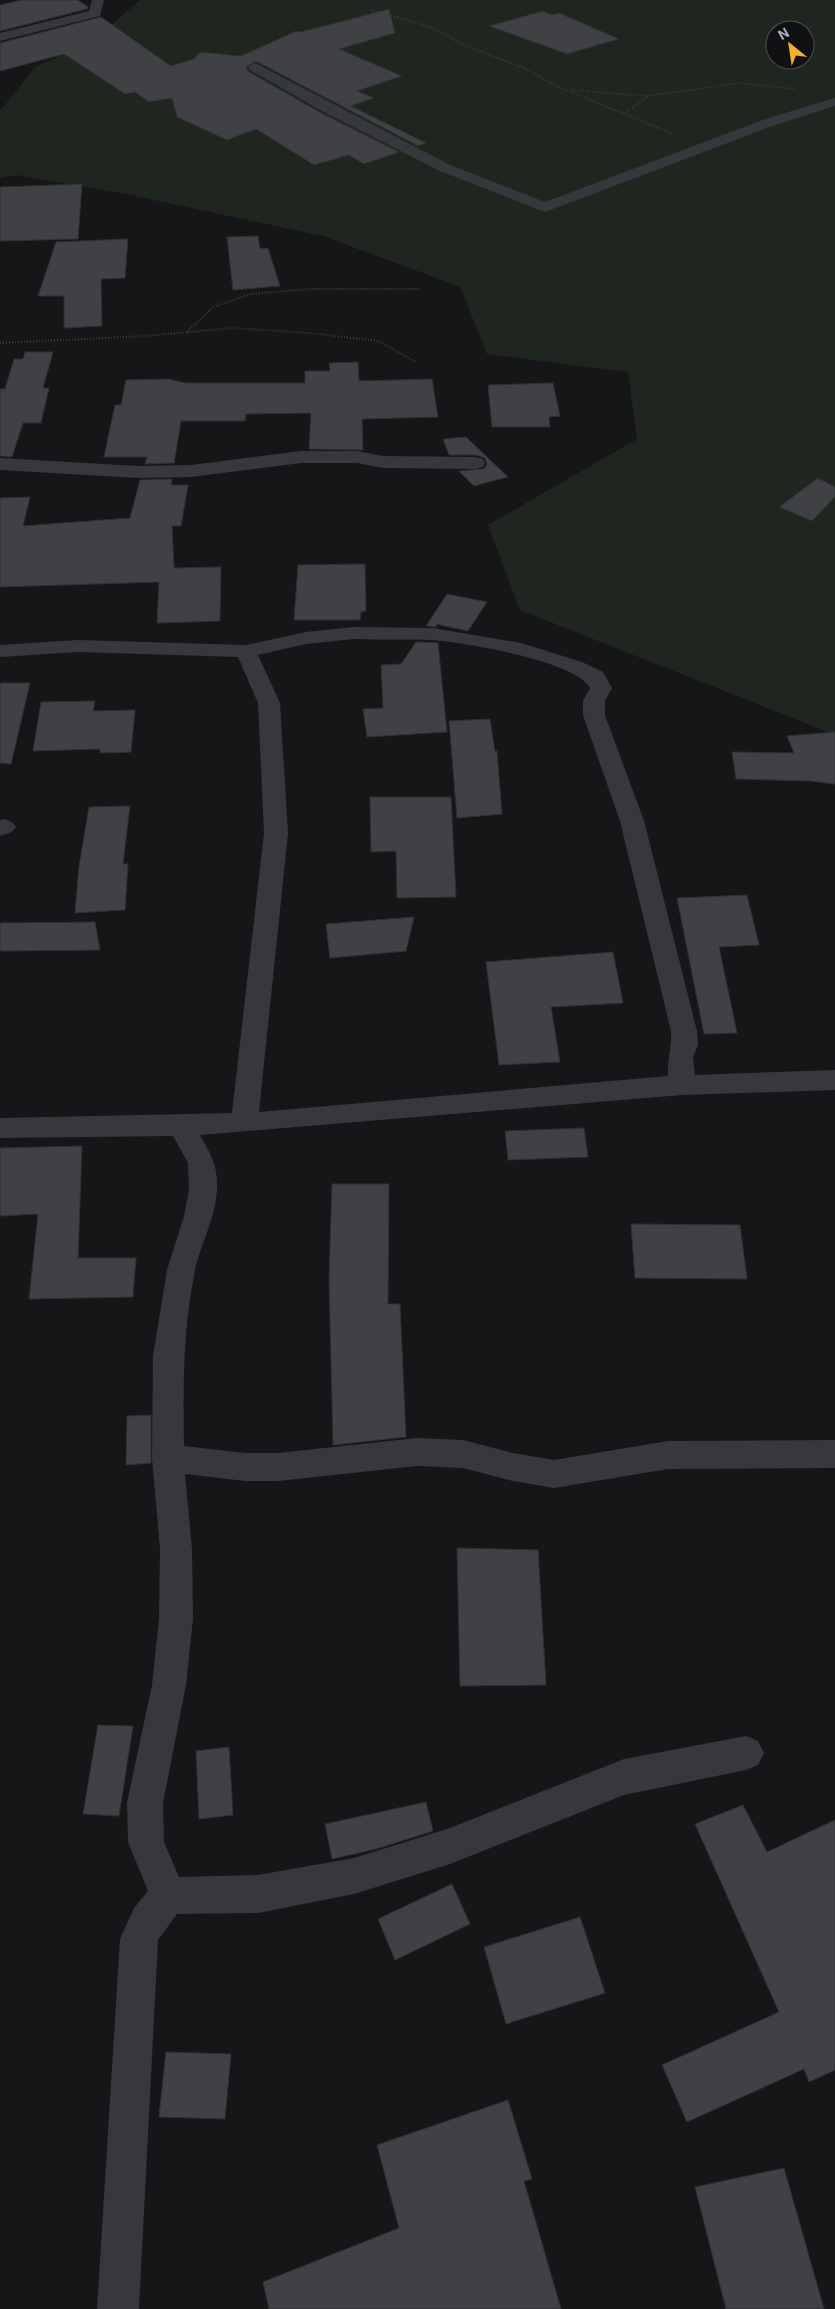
<svg xmlns="http://www.w3.org/2000/svg" width="835" height="2309" font-family="Roboto,sans-serif">
<rect width="100%" height="100%" fill="#161618"/>
<path fill="#1e261f" fill-rule="evenodd" d="M140 0H835V735L520 610 488 525 637 439 628 372 487 354 461 289 458 286 323 236 126 194 16 175 0 178V111L35 67 92 42ZM775 30H805V60H775Z"/>
<g fill="#404145" stroke="#303034">
<polygon points="22,0 78,0 88,7 87,9 0,31 0,5"/>
<polygon points="389,9 395,33 339,49 402,76 357,91 374,98 351,106 426,143 418,146 256,61 246,67 249,72 323,114 399,152 364,164 349,155 314,165 256,129 227,140 177,117 172,98 149,102 135,92 125,94 64,54 0,71 0,43 101,17 171,66 194,59 200,52 241,56 296,31 301,32"/>
<polygon points="543,11 552,15 559,13 619,39 567,54 489,26"/>
<polygon points="82,184 78,239 0,241 0,187"/>
<polygon points="258,236 260,249 268,248 280,286 233,290 227,237"/>
<polygon points="128,239 125,278 101,279 102,326 64,328 64,296 38,296 56,242"/>
<polygon points="25,352 53,352 43,388 49,388 41,423 23,423 12,457 0,456 0,389 5,389 14,359 23,359"/>
<polygon points="358,362 359,381 432,379 438,417 362,419 363,450 309,449 311,413 246,414 245,421 181,421 174,463 145,464 147,457 104,457 115,405 121,405 126,380 169,379 185,383 305,383 305,371 330,371 329,363"/>
<polygon points="553,383 560,416 549,417 550,427 492,427 488,385"/>
<polygon points="466,437 508,477 474,486 459,471 484,469 487,464 485,458 476,455 449,455 443,439"/>
<polygon points="818,478 835,487 835,497 812,521 779,507"/>
<polygon points="172,479 171,485 188,485 181,526 172,526 174,568 221,567 220,621 157,623 159,582 0,587 0,498 30,497 23,526 130,518 140,480"/>
<polygon points="365,564 366,611 361,612 360,620 294,620 298,565"/>
<polygon points="447,594 487,602 468,631 436,624 437,627 426,626"/>
<polygon points="416,642 438,643 447,732 367,737 363,709 383,708 381,665 401,664"/>
<polygon points="0,683 30,683 11,764 0,763"/>
<polygon points="95,701 93,711 135,710 131,752 100,753 100,749 33,751 41,702"/>
<polygon points="490,719 495,751 497,751 502,814 457,818 449,721"/>
<polygon points="835,732 835,784 810,781 736,779 732,752 794,753 787,736"/>
<polygon points="370,797 451,797 456,897 397,898 396,851 371,852"/>
<polygon points="130,806 123,864 128,864 125,910 75,913 79,866 89,807"/>
<polygon points="747,895 759,945 719,947 737,1033 704,1034 677,898"/>
<polygon points="414,917 406,951 330,958 326,924"/>
<polygon points="95,922 100,950 0,951 0,923"/>
<polygon points="613,952 623,1003 551,1007 560,1062 499,1065 486,962"/>
<polygon points="584,1128 588,1157 508,1160 505,1131"/>
<polygon points="82,1146 78,1258 136,1258 133,1297 29,1299 38,1214 0,1216 0,1148"/>
<polygon points="332,1184 389,1184 388,1304 400,1304 406,1437 333,1445 329,1279"/>
<polygon points="631,1224 740,1225 747,1279 635,1278"/>
<polygon points="151,1415 151,1463 126,1465 127,1416"/>
<polygon points="457,1548 538,1550 546,1685 460,1686"/>
<polygon points="98,1725 133,1726 119,1816 83,1814"/>
<polygon points="229,1747 233,1815 199,1819 196,1751"/>
<polygon points="426,1802 433,1831 376,1849 332,1859 325,1824"/>
<polygon points="743,1805 767,1852 835,1820 835,2070 809,2082 804,2069 687,2122 662,2065 779,2012 695,1824"/>
<polygon points="452,1884 470,1924 395,1960 378,1919"/>
<polygon points="580,1917 605,1993 506,2024 484,1947"/>
<polygon points="166,2052 231,2054 225,2119 159,2117"/>
<polygon points="508,2100 532,2179 524,2181 561,2309 269,2309 263,2282 399,2228 377,2145"/>
<polygon points="784,2168 824,2309 726,2309 695,2187"/>
</g>
<g fill="none" stroke-linecap="round" stroke-linejoin="round">
<g stroke="#3d3f44" stroke-width="2" stroke-dasharray="1 2" stroke-linecap="butt">
<polyline points="371,10 433,28 466,46 524,68 559,87 673,134"/>
<polyline points="571,90 648,96 739,83 795,89"/>
<polyline points="625,113 648,96"/>
<polyline points="187,332 213,307 251,294 310,289 420,289"/>
<polyline points="0,343 145,336 233,328 310,333 378,341 416,362"/>
</g>
<g fill="#37383d" fill-rule="evenodd">
<polygon points="92,0 104,0 100,16 0,41 0,33 89,11"/>
<polygon points="255,63 450,165 545,202 765,119 835,98 835,106 775,125 545,212 440,171 324,112 250,70 248,67"/>
<polygon points="301,451 357,451 383,456 476,457 483,459 485,463 483,467 476,469 383,468 357,463 301,463 191,477 138,478 0,470 0,458 138,466 191,465"/>
<path d="M354 627 433 628 521 643 582 662 603 672 612 688 605 701V715L644 821 697 1031 698 1045 693 1057 695 1075 835 1070V1090L682 1095 200 1135C211 1155 218 1165 217 1189 216 1217 201 1243 195 1270 183 1328 183 1387 184 1446L245 1453H278L417 1438 463 1440 513 1453 554 1460 668 1441 835 1440V1468L668 1469 554 1488 513 1481 463 1468 417 1466 278 1481H245L185 1474 192 1549 193 1619 186 1685 163 1803 164 1842 179 1877 258 1875 354 1858 450 1828 624 1759 746 1736 758 1741 764 1753 758 1765 746 1770 624 1795 450 1864 354 1894 258 1913 177 1914 158 1940 139 2309H97L120 1939 134 1908 148 1891 128 1842 127 1803 152 1685 159 1619 160 1549 152 1458 153 1356 167 1270 184 1216 189 1190 188 1163 173 1136 0 1138V1118L232 1113 264 833 258 703 238 657 78 652 0 657V645L78 640 246 645 306 632ZM354 639C380 640 406 639 431 640 463 642 576 661 590 688L583 701V715L620 821 671 1031C672 1047 667 1059 668 1076L259 1112 288 833 280 703 258 655 306 644Z"/>
<polygon points="4,819 12,822 16,827 12,832 0,836 0,820"/>
</g>
</g>
<g transform="translate(790 45) rotate(330)"><circle r="24" fill="#111113" stroke="#4d4f55"/>
<path d="M0-4L9 19L0 12L-9 19Z" fill="#f2b134"/>
<text y="-8" font-size="14" font-weight="bold" text-anchor="middle" fill="#a8adb8">N</text>
</g>
</svg>
